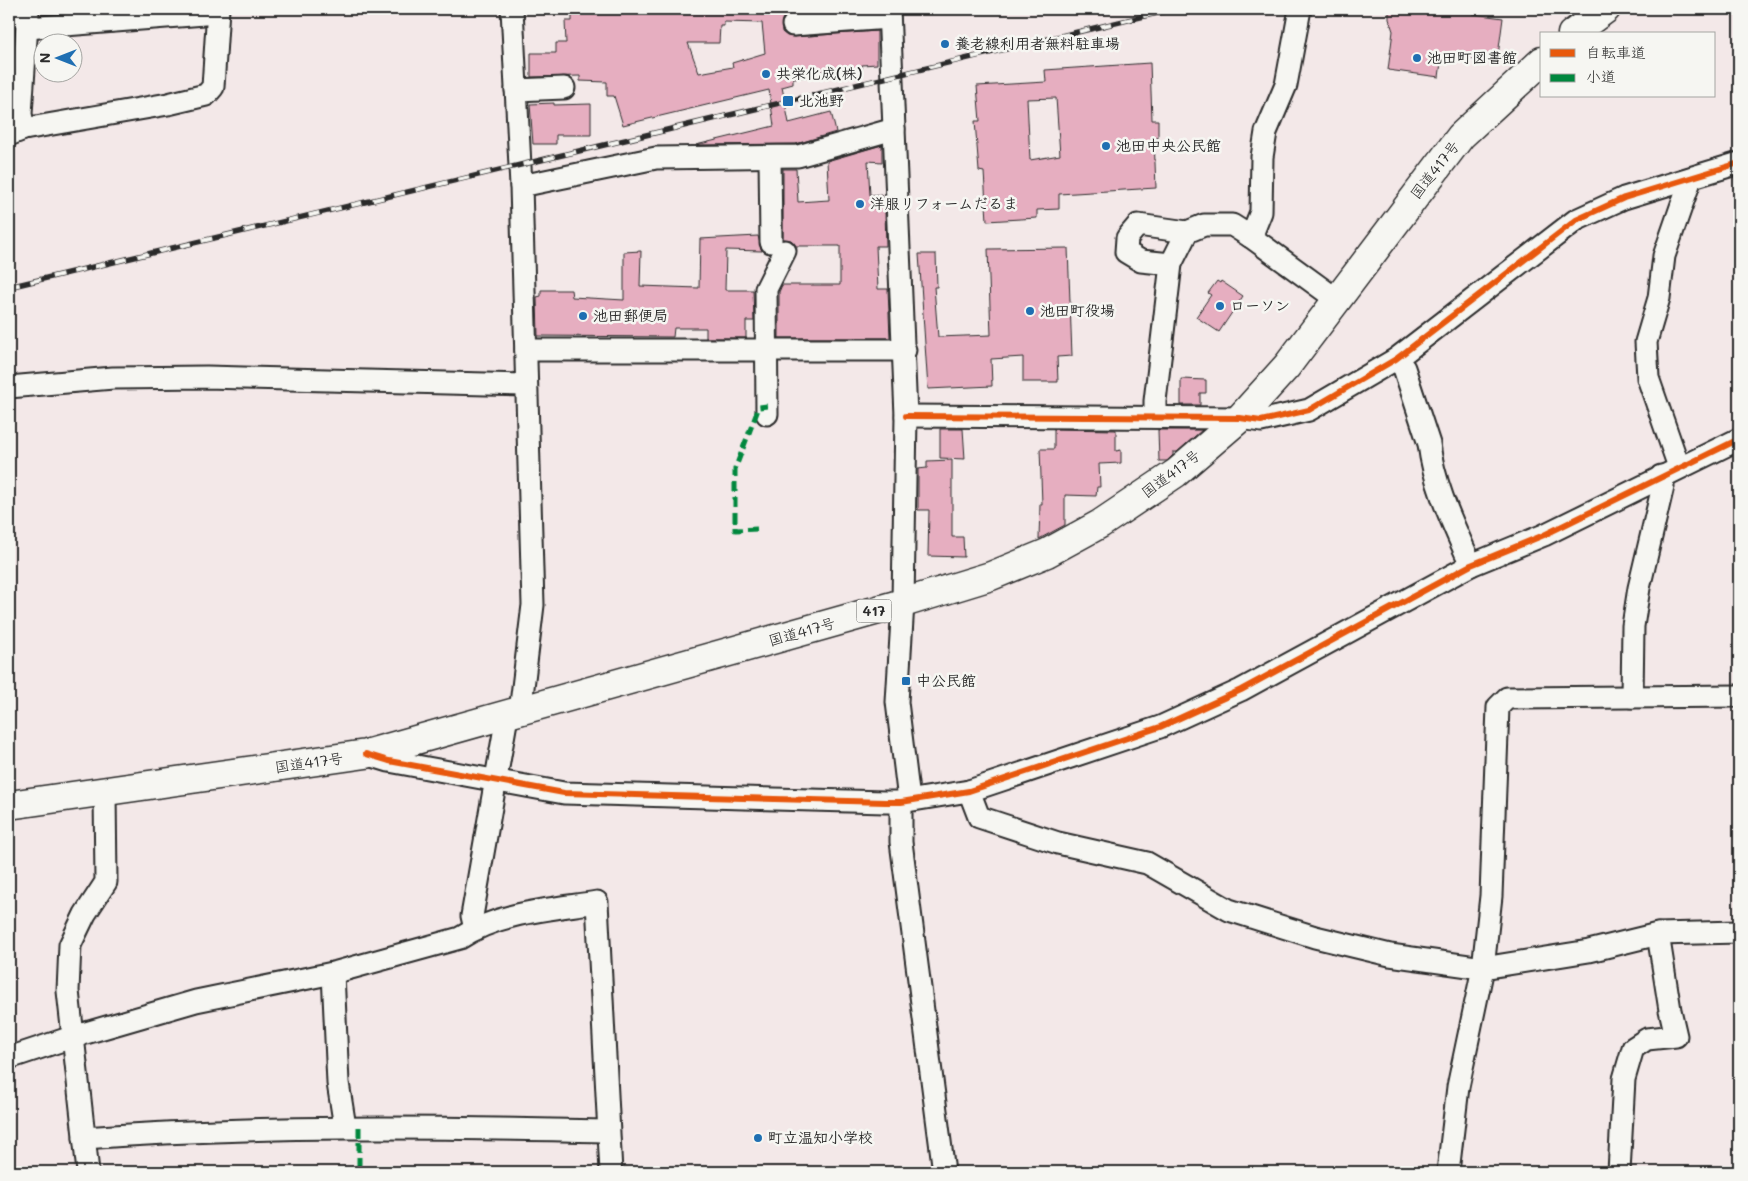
<svg xmlns="http://www.w3.org/2000/svg" width="1748" height="1181" font-family="Mali,'Klee One',sans-serif">
<rect width="100%" height="100%" fill="#f3e8e8"/>
<filter id="ink" filterUnits="userSpaceOnUse"><feTurbulence type="fractalNoise" baseFrequency=".02" numOctaves="2"/><feDisplacementMap in="SourceGraphic" scale="10" xChannelSelector="R" yChannelSelector="G"/><feConvolveMatrix kernelMatrix="1 2 1 2 8 2 1 2 1" color-interpolation-filters="sRGB"/></filter>
<g filter="url(#ink)">
<g fill="#e6aec0" stroke="#2b2b2b" fill-rule="evenodd">
<path d="M622 9H832L786 14 782 20V32L787 36 794 37 877 31V64L862 65V70L821 71 822 76 793 78V84L782 87 789 123 831 112 836 132 796 144 696 145 774 126 769 90 623 125 614 96H607V82L580 81V76L531 77V53H556V43H566L565 21H572V12ZM724 22 762 23 765 53 732 63 733 67 699 73 688 43H719L720 26H724Z"/>
<polygon points="1389,9 1472,9 1473,14 1503,18 1497,63 1442,55 1439,77 1388,70 1393,31 1389,19"/>
<path d="M1150 63 1152 120H1158V138H1154L1156 188 1059 194V209L1037 210V218L987 221 984 172 979 171 975 121H980L977 86 1046 82 1045 70ZM1056 98 1060 155 1030 160 1027 99Z"/>
<polygon points="554,103 554,105 591,104 591,135 556,135 556,144 533,144 530,104"/>
<polygon points="882,145 882,162 868,161 870,195 882,194 885,212 886,246 876,246 878,289 888,289 890,338 779,338 779,292 782,285 840,285 840,246 796,246 791,240 783,239 783,169 796,169 798,202 829,200 827,161"/>
<polygon points="758,236 762,251 726,250 725,290 753,290 754,321 746,321 746,338 706,338 706,328 674,328 673,337 538,336 537,297 541,296 541,290 571,290 572,297 624,300 624,252 641,251 640,286 699,288 700,239"/>
<polygon points="1068,248 1072,356 1057,357 1058,382 1023,382 1023,357 991,359 992,386 928,389 919,254 936,254 937,287 934,287 938,337 991,335 988,249"/>
<polygon points="1217,281 1220,283 1221,281 1243,296 1219,332 1196,317 1211,295 1208,293"/>
<polygon points="1181,379 1206,380 1206,393 1200,393 1200,405 1181,405"/>
<polygon points="940,429 963,429 965,459 940,458"/>
<polygon points="1054,429 1116,430 1116,451 1121,450 1121,463 1099,464 1100,487 1097,487 1096,496 1065,495 1065,525 1039,539 1040,504 1042,504 1040,449 1054,449"/>
<polygon points="1158,430 1202,430 1177,452 1173,452 1173,455 1167,461 1159,461"/>
<polygon points="952,460 952,537 963,537 964,557 928,556 929,510 918,510 918,469 927,468 927,461"/>
</g>
<g fill="none" stroke-linecap="round" stroke-linejoin="round">
<defs>
<g id="minor">
<polyline points="512,9 521,186 533,605 520,712"/>
<polyline points="889,9 906,416 903,603 897,702 909,800"/>
<polyline points="9,15 28,16"/>
<polyline points="793,25 889,18"/>
<polyline points="27,28 217,13"/>
<polyline points="516,90 564,88"/>
<polyline points="24,129 21,114 28,9"/>
<polyline points="9,135 24,129 168,104 206,95 213,87 218,9"/>
<polyline points="770,157 771,242"/>
<polyline points="521,186 656,158 798,156 894,129"/>
<polyline points="1251,237 1261,212 1262,157 1266,132 1286,85 1300,9"/>
<polyline points="1171,264 1141,261 1126,252 1127,238 1138,225 1187,232"/>
<polyline points="526,350 905,350"/>
<path d="M1396 359 1404 368 1429 444C1434 486 1454 526 1471 565"/>
<polyline points="9,387 113,378 207,377 526,385"/>
<polyline points="767,414 766,289 785,251"/>
<polyline points="906,416 1240,418 1261,421 1309,410 1396,359 1576,220 1624,198 1739,163"/>
<polyline points="1155,417 1155,401 1171,264 1187,232 1204,225 1232,225 1251,237 1336,299"/>
<polyline points="1679,467 1648,378 1646,342 1659,298 1664,256 1691,178"/>
<polyline points="1632,697 1633,626 1639,588 1663,486 1661,476"/>
<polyline points="366,754 389,761 564,793 885,802 901,802 969,791 1160,727 1241,690 1471,565 1544,535 1739,439"/>
<polyline points="969,791 979,817 1058,843 1147,863 1229,910 1315,937 1390,955 1483,968 1589,951 1658,934 1739,932"/>
<polyline points="901,802 901,842 944,1172"/>
<polyline points="475,929 472,916 507,716"/>
<polyline points="333,973 338,1083 345,1127"/>
<path d="M9 1058 72 1037 196 1001 333 973 460 938C499 912 552 909 597 902L611 1172"/>
<path d="M84 1138C258 1125 433 1127 607 1131"/>
<polyline points="88,1172 68,991 70,945 85,914 106,882 105,793"/>
<polyline points="1448,1172 1458,1087 1483,968 1491,896 1498,707 1507,698 1739,696"/>
<polyline points="1619,1172 1624,1079 1633,1048 1647,1039 1676,1036 1670,1010 1658,934"/>
</g>
<g id="highway">
<polyline points="1572,34 1606,9"/>
<polyline points="9,805 366,754 903,603 991,576 1047,553 1100,524 1176,473 1240,418 1287,366 1461,136 1542,61"/>
</g>
</defs>
<use href="#minor" stroke="#2b2b2b" stroke-width="25"/>
<use href="#highway" stroke="#2b2b2b" stroke-width="31"/>
<use href="#minor" stroke="#f6f6f2" stroke-width="21"/>
<use href="#highway" stroke="#f6f6f2" stroke-width="28"/>
<defs>
<polyline id="rail" points="9,287 1174,9"/>
</defs>
<use href="#rail" stroke="#2b2b2b" stroke-width="5.5"/>
<use href="#rail" stroke="#f6f6f2" stroke-width="4" stroke-dasharray="11" stroke-linecap="butt"/>
<g stroke="#00873e" stroke-width="5" stroke-dasharray="10 5" stroke-linecap="butt">
<polyline points="757,529 735,530 735,469 759,407 767,406"/>
<polyline points="359,1127 359,1172"/>
</g>
<defs>
<g id="cycleway">
<polyline points="906,416 1240,418 1261,421 1309,410 1396,359 1576,220 1624,198 1739,163"/>
<polyline points="366,754 389,761 564,793 885,802 901,802 969,791 1160,727 1241,690 1471,565 1544,535 1739,439"/>
</g>
</defs>
<use href="#cycleway" stroke="#f6f6f2" stroke-width="9"/>
<use href="#cycleway" stroke="#e8590c" stroke-width="6"/>
</g>
</g>
<g fill="#1f6fb2" stroke="#f6f6f2" stroke-width="2">
<circle cx="945" cy="44" r="5"/>
<circle cx="1417" cy="58" r="5"/>
<circle cx="766" cy="74" r="5"/>
<rect x="782" y="95" width="12" height="12" rx="2.5"/>
<circle cx="1106" cy="146" r="5"/>
<circle cx="860" cy="204" r="5"/>
<circle cx="1220" cy="306" r="5"/>
<circle cx="1030" cy="311" r="5"/>
<circle cx="583" cy="316" r="5"/>
<rect x="901" y="676" width="10" height="10" rx="2.5"/>
<circle cx="758" cy="1138" r="5"/>
</g>
<g text-anchor="middle" stroke-width="5" stroke-linejoin="round" paint-order="stroke">
<rect fill="#f6f6f2" stroke="#686867" stroke-width="1" x="856.5" y="599.5" width="35" height="23" rx="4"/>
<g font-size="14" font-weight="bold" fill="#2b2b2b">
<text x="874" y="616">417</text>
</g>
<g font-size="15" font-weight="bold" fill="#2b2b2b" stroke="#f6f6f2" text-anchor="start">
<text x="955" y="49">養老線利用者無料駐車場</text>
<text x="1427" y="63">池田町図書館</text>
<text x="776" y="79">共栄化成(株)</text>
<text x="799" y="106">北池野</text>
<text x="1116" y="151">池田中央公民館</text>
<text x="870" y="209">洋服リフォームだるま</text>
<text x="1230" y="311">ローソン</text>
<text x="1040" y="316">池田町役場</text>
<text x="593" y="321">池田郵便局</text>
<text x="916" y="686">中公民館</text>
<text x="768" y="1143">町立温知小学校</text>
</g>
<g font-size="15" fill="#2b2b2b" stroke="#f6f6f2">
<text transform="translate(1435 170) rotate(-52)" y="5">国道417号</text>
<text transform="translate(1171 474) rotate(-37)" y="5">国道417号</text>
<text transform="translate(802 632) rotate(-16)" y="5">国道417号</text>
<text transform="translate(309 763) rotate(-8)" y="5">国道417号</text>
</g>
</g>
<rect width="1748" height="1181" fill="none" stroke="#f6f6f2" stroke-width="30"/>
<rect x="15" y="15" width="1718" height="1151" fill="none" stroke="#2b2b2b" stroke-width="2" filter="url(#ink)"/>
<rect x="1540" y="32" width="175" height="65" fill="#f6f6f2" stroke="#a5a5a2"/>
<rect x="1550" y="49" width="25" height="8" fill="#e8590c" stroke="#a5a5a2"/>
<text x="1586" y="58" font-size="15" fill="#2b2b2b">自転車道</text>
<rect x="1550" y="74" width="25" height="8" fill="#00873e" stroke="#a5a5a2"/>
<text x="1586" y="82" font-size="15" fill="#2b2b2b">小道</text>
<g transform="translate(58 58) rotate(270)"><circle r="24" fill="#f6f6f2" stroke="#a5a5a2"/>
<path d="M0-4L9 19L0 12L-9 19Z" fill="#1f6fb2"/>
<text y="-8" font-size="14" font-weight="bold" text-anchor="middle" fill="#2b2b2b">N</text>
</g>
</svg>
